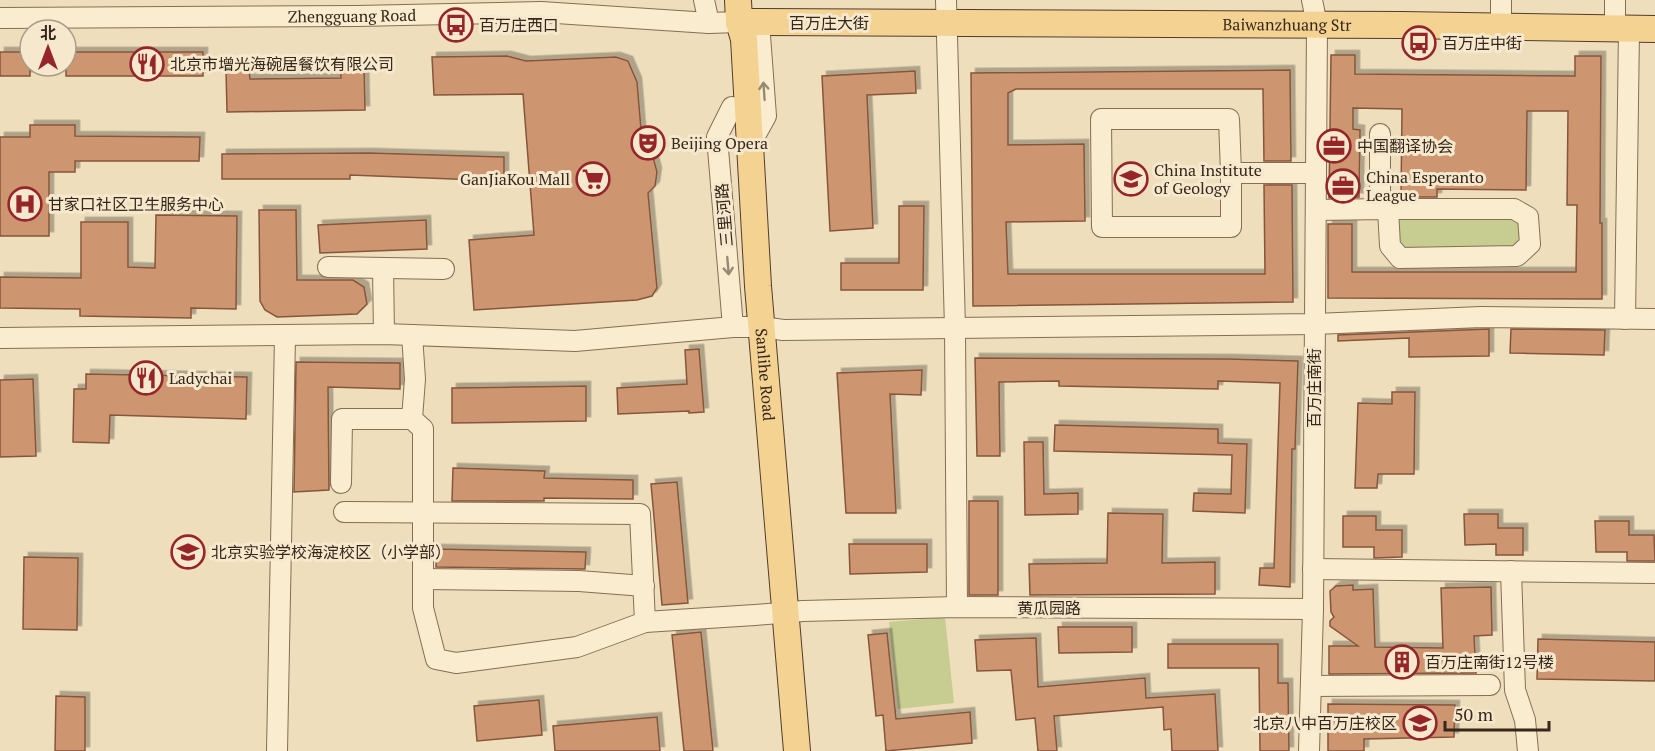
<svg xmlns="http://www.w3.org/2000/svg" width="1655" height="751" font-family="'PT Serif','Noto Sans SC',serif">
<defs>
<filter id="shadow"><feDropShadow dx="4.5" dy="-4.5" stdDeviation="0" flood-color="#0004"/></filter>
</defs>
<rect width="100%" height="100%" fill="#eedebc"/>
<g fill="#c7cc91">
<polygon points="1401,217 1518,217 1524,232 1518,247 1404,247 1397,241 1396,225"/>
<polygon points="945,617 954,703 898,709 889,622"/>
</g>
<g fill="#ce9571" stroke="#86563b" stroke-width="1.5" filter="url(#shadow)">
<rect x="0" y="52" width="30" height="24"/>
<rect x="66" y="52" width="137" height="24"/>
<polygon points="1331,55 1355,55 1355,74 1575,76 1575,56 1601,56 1600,223 1602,223 1602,299 1328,298 1328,224 1352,224 1352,272 1576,272 1577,205 1567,205 1568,111 1527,111 1526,190 1437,189 1437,197 1401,197 1402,109 1353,108 1353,129 1360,130 1359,197 1329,198"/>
<polygon points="507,56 526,61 616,57 628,61 637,82 643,153 653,157 657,172 655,186 648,193 657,288 652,296 637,300 474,310 469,240 534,235 523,94 434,95 432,57"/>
<polygon points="340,64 364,64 365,110 227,112 226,70 249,69 250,79 341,78"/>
<polygon points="1290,70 1291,161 1264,161 1263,89 1016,89 1008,93 1008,145 1084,144 1085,221 1006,222 1008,274 1265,274 1264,185 1292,185 1293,302 973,306 971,73"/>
<polygon points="915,71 916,93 867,95 873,228 830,231 822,76"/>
<polygon points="30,125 75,125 75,136 200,137 199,161 75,161 75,172 49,172 49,236 0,236 0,137 30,137"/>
<polygon points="369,153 504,157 504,181 350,175 350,179 222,179 222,154"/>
<polygon points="899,206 924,206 923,290 841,290 841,263 899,263"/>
<polygon points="259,210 296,210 297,280 353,280 364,287 367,304 357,314 277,317 265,310 260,301"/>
<polygon points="156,215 237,216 236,309 191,308 191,318 80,316 80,309 0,308 0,277 81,278 81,222 128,222 128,267 155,268"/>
<polygon points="426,220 427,249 320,253 318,225"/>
<polygon points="1489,329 1489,356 1409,357 1409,338 1338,341 1338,335"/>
<polygon points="1511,329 1605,330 1604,355 1510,353"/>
<polygon points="699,349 704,412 689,413 689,411 618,414 617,388 687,384 685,350"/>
<polygon points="975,358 1229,359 1298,361 1295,449 1292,449 1290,587 1259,585 1260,568 1274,568 1280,383 1218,381 1218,389 1059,386 1059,381 999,382 1000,456 977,456"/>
<polygon points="296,362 400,363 400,389 328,387 329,490 294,492"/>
<polygon points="922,370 921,395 890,394 896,513 846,513 837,373"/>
<polygon points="86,374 247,377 246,419 110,415 109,443 73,442 74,389 86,389"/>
<polygon points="33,379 36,456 0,457 0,380"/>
<polygon points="586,386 586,421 452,423 452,388"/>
<polygon points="1392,392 1415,392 1414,474 1378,474 1377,488 1355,488 1358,403 1392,404"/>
<polygon points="1055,425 1218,429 1218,443 1247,444 1245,513 1193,511 1194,493 1231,494 1232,455 1054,451"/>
<polygon points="1024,442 1043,442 1044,494 1078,493 1078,514 1025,515"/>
<polygon points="453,468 545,471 544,478 633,480 633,499 544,498 544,501 452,501"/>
<polygon points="677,482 688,603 662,605 651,484"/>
<rect x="969" y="501" width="29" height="94"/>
<polygon points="1108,513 1163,514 1162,563 1215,562 1215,594 1030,595 1029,564 1107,563"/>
<polygon points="1464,514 1498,514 1498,528 1523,528 1523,555 1496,555 1496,544 1465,545"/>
<polygon points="1343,516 1376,516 1376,530 1402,530 1402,557 1374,558 1374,547 1343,547"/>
<polygon points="1595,521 1629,521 1629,535 1654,535 1655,561 1627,561 1627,552 1596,552"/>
<polygon points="849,544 927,544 927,572 850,574"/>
<polygon points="437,549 586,552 585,569 436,567"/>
<polygon points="24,557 78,558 77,630 23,629"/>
<polygon points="1353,585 1353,590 1373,589 1375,647 1443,648 1441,588 1491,587 1492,635 1474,636 1476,673 1329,674 1329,646 1358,646 1330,626 1330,621 1334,617 1331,612 1330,591 1336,586"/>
<polygon points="1058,627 1132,627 1132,652 1059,653"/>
<polygon points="701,632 713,751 684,751 672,635"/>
<polygon points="887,633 896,719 970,712 972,743 886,751 883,715 876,716 868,635"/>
<polygon points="1036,638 1038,687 1145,678 1146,698 1215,694 1218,751 1172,751 1171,729 1164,730 1163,707 1054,716 1057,751 1038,751 1035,718 1016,720 1011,670 977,671 975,640"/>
<polygon points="1538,639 1655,642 1655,681 1537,679"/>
<polygon points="1168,644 1278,644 1278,683 1288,683 1289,751 1260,751 1259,668 1168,668"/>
<polygon points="56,696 85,697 85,751 55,751"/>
<polygon points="539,700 542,735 477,741 474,706"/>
<polygon points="1328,704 1455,705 1454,737 1364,739 1364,751 1328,751"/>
<polygon points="657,717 660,751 555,751 553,726"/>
</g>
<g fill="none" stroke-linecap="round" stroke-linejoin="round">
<defs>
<g id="minor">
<polyline points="704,0 709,23"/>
<polyline points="946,0 955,328 957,607"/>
<polyline points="1501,0 1501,27"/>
<path id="s1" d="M0 18 357 16 541 12 709 23 739 22"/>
<polyline points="1615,29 1615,0"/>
<polyline points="732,107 717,137 733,327"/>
<polyline points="750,145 766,116 759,22"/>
<polyline points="1231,173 1229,119 1101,119 1102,227 1231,227 1231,173 1316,173"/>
<polyline points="1316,210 1385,209 1514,209 1528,217 1530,244 1517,256 1400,258 1390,246 1388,209 1380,193 1380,134"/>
<polyline points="328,267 444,269"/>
<polyline points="383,269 384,334"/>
<polyline points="1625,319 1629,30"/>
<polyline points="412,335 415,379 412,419 423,429 423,608 436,659 456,663 577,647 645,622 755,615 803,611 957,607 1313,609"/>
<polyline points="0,338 384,334 575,341 733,327 762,327 783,330 1315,324 1481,317 1655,319"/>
<polyline points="341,483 342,419 412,419"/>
<polyline points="344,512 640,514 645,622"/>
<polyline points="1313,569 1655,573"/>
<polyline points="1511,571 1515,690 1525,720 1528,751"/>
<polyline points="423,579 579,581 644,586"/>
<polyline points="1311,686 1490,685"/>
<polyline points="277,751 285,336"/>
<polyline points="1309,751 1313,609 1317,25 1312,0"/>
</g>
<g id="major">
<path id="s2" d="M738 0 739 22 744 39 758 286 797 751"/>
<path id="s3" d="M739 22 1402 25 1655 29"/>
</g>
</defs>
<use href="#minor" stroke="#866e56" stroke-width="22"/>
<use href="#major" stroke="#533c2b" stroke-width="28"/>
<use href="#minor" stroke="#f9eccf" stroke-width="20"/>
<use href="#major" stroke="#f4d292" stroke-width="26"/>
</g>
<defs><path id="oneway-shaft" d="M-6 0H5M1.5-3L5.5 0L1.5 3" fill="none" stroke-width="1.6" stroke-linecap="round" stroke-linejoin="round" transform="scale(1.5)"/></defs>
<g stroke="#978a75">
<use href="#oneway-shaft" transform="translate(764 91) rotate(-94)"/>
<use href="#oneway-shaft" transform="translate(728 266) rotate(85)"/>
</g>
<defs>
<symbol id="bus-ring" viewBox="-11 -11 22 22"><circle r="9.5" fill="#f6e8cc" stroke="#962529" stroke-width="1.5"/><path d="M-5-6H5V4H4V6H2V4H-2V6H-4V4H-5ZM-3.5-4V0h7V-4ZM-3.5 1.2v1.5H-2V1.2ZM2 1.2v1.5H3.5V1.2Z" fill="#962529"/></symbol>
<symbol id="restaurant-ring" viewBox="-11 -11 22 22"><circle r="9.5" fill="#f6e8cc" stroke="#962529" stroke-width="1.5"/><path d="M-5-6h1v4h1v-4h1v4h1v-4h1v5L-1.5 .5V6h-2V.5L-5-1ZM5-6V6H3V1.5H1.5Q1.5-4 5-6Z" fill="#962529"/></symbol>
<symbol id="theatre-ring" viewBox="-11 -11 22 22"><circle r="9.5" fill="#f6e8cc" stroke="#962529" stroke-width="1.5"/><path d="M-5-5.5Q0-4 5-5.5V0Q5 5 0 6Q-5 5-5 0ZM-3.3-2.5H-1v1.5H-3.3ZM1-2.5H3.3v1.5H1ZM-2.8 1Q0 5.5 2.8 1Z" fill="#962529"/></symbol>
<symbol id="office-ring" viewBox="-11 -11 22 22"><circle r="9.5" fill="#f6e8cc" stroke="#962529" stroke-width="1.5"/><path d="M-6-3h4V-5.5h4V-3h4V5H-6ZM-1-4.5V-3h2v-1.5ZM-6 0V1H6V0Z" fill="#962529"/></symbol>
<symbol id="supermarket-ring" viewBox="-11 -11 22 22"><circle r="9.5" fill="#f6e8cc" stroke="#962529" stroke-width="1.5"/><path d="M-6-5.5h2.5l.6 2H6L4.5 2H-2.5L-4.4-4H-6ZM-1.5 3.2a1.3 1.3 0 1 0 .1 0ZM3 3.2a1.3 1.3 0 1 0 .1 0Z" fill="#962529"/></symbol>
<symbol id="university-ring" viewBox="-11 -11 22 22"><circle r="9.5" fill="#f6e8cc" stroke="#962529" stroke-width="1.5"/><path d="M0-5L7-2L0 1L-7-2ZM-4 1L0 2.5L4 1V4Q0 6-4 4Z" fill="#962529"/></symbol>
<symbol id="hospital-ring" viewBox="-11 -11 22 22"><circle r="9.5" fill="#f6e8cc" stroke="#962529" stroke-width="1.5"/><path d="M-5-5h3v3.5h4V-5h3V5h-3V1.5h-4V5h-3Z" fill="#962529"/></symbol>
<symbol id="school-ring" viewBox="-11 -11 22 22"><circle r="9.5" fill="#f6e8cc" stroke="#962529" stroke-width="1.5"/><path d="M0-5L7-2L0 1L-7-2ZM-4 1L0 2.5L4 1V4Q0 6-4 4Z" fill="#962529"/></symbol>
<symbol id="building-ring" viewBox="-11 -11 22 22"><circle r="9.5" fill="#f6e8cc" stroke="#962529" stroke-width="1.5"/><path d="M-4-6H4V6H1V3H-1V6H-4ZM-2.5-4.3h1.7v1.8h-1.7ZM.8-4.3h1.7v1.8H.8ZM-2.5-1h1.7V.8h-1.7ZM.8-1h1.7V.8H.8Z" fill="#962529"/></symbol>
</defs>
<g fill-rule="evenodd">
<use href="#bus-ring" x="437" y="6" width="38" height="38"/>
<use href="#bus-ring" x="1400" y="24" width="38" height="38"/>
<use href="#restaurant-ring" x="128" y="45" width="38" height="38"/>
<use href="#theatre-ring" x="629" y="124" width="38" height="38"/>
<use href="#office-ring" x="1315" y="127" width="38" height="38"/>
<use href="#supermarket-ring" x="574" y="160" width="38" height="38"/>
<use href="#university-ring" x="1112" y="160" width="38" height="38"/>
<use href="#office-ring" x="1324" y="167" width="38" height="38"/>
<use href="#hospital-ring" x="6" y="185" width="38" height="38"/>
<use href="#restaurant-ring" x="127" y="359" width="38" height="38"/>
<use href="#school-ring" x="169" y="533" width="38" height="38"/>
<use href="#building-ring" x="1383" y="643" width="38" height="38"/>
<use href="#school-ring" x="1401" y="704" width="38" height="38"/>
</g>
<g text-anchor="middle" stroke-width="6" stroke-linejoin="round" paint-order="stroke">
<g font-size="16" fill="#35271b" stroke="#f6e8cc">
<text dy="6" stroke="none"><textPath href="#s1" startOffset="352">Zhengguang Road</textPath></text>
<text x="829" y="29">百万庄大街</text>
<text dy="6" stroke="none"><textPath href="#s3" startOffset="548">Baiwanzhuang Str</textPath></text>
<text transform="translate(724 215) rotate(-95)" y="6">三里河路</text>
<text dy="6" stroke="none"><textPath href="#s2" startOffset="376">Sanlihe Road</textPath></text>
<text transform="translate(1314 388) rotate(-90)" y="6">百万庄南街</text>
<text x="1049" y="614">黄瓜园路</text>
</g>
<g font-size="16" fill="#35271b" stroke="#f6e8cc" text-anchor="start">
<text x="479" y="31">百万庄西口</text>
<text x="1442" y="49">百万庄中街</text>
<text x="170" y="70">北京市增光海碗居餐饮有限公司</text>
<text x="671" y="149">Beijing Opera</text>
<text x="1357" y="152">中国翻译协会</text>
<text x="1154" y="176">China Institute<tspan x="1154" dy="18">of Geology</tspan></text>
<text x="1366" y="183">China Esperanto<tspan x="1366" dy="18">League</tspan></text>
<text x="570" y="185" text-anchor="end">GanJiaKou Mall</text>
<text x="48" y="210">甘家口社区卫生服务中心</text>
<text x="169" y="384">Ladychai</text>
<text x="211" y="558">北京实验学校海淀校区（小学部）</text>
<text x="1425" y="668">百万庄南街12号楼</text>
<text x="1397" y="729" text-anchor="end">北京八中百万庄校区</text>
</g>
</g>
<g transform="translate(48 48)"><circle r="28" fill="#f6e8cc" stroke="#a99b85" stroke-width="1.5"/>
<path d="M0-4.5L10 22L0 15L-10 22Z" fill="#962529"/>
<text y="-9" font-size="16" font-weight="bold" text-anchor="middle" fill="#35271b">北</text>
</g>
<path d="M1445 721v9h104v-9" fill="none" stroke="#35271b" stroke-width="3"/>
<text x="1454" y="721" font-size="18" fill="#35271b" stroke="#f6e8cc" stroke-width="4.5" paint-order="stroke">50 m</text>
</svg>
